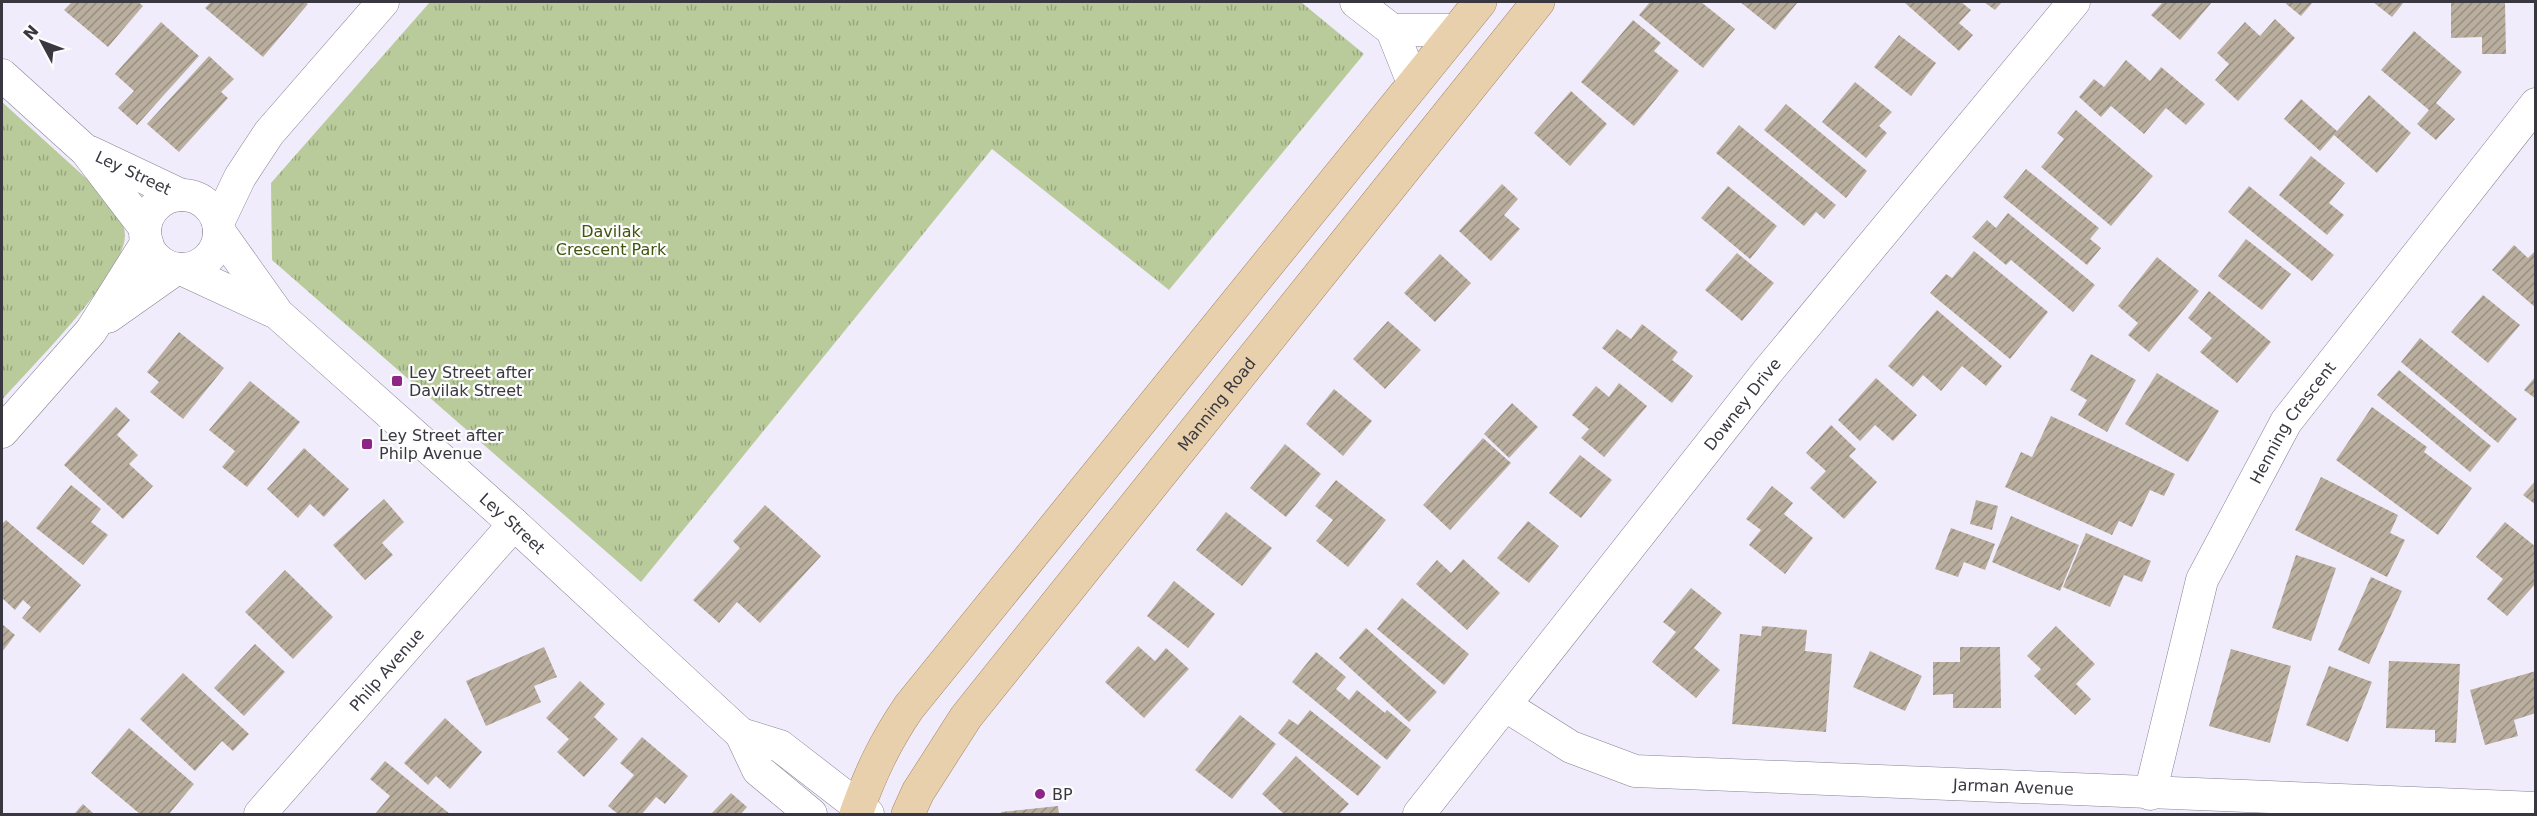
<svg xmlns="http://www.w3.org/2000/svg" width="2537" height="816" font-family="'DejaVu Sans',sans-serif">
<defs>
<pattern id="park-tufts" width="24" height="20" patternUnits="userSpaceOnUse" patternTransform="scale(1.5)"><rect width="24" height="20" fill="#b9cb9a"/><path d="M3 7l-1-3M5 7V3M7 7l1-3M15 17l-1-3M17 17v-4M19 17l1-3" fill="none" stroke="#97a67f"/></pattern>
<pattern id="building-hatch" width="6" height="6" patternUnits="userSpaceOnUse" patternTransform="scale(1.5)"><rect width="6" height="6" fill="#baaf9e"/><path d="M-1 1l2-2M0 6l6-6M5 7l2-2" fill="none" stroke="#988f82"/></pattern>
</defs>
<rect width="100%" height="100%" fill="#f1ecfc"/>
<g fill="url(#park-tufts)">
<polygon points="430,2 1301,2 1364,54 1169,290 992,149 641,582 272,260 271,183"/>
<path d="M2 102 108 198C116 210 125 221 125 236 124 275 30 368 2 400Z"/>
</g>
<g fill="url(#building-hatch)">
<polygon points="72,2 138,2 143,6 108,47 64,10"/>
<polygon points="211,2 305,2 308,4 263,57 205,8"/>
<polygon points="1650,2 1701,2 1735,29 1703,68 1639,15"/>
<polygon points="1740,2 1798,2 1775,30"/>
<polygon points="1904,2 1961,2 1971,10 1959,23 1973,35 1959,51"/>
<polygon points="1984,2 2002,2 1995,10"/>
<polygon points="2163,2 2212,2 2180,40 2151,15"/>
<polygon points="2284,2 2313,2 2301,16"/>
<polygon points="2373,2 2404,2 2392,17"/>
<polygon points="2472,2 2505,2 2506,54 2482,54 2482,37 2451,38 2451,3"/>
<polygon points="2275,19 2295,38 2238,101 2215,80 2229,64 2217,53 2245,22 2260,36"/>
<polygon points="1633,20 1661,43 1654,51 1679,71 1634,126 1581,82"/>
<polygon points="161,22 199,56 137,125 118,108 134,91 115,74"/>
<polygon points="2414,31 2462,72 2436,103 2455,119 2436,140 2417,124 2429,110 2381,70"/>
<polygon points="1899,35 1936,63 1911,96 1874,67"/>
<polygon points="209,56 234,79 221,92 228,98 179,152 147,124"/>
<polygon points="2126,60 2150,81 2161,67 2205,104 2186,125 2166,108 2144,134 2111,106 2101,117 2079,97 2094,79 2104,87"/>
<polygon points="1855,82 1892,112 1879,126 1887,133 1866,158 1822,122"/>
<polygon points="1571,91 1607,124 1570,166 1534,133"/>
<polygon points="2369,95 2411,133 2377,173 2334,135 2320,151 2284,119 2301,99 2337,131"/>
<polygon points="1786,104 1867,171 1846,198 1764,130"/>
<polygon points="2076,110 2153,176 2111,226 2041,167 2064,139 2057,133"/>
<polygon points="1739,125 1836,205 1824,219 1816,212 1804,226 1716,153"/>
<polygon points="2311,156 2345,183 2329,203 2344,215 2327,235 2279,195"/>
<polygon points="2026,169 2099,228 2090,239 2101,248 2087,265 2003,197"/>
<polygon points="1502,184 1518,199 1504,215 1520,229 1491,261 1459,231"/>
<polygon points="1728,186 1777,226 1750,259 1701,218"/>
<polygon points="2249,186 2334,255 2312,281 2228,212"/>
<polygon points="2008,213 2095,285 2073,312 2011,260 2006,265 1972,237 1987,220 1996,228"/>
<polygon points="2246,239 2291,274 2262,310 2218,276"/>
<polygon points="2514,245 2528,258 2536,250 2536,308 2492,270"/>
<polygon points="1974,251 2048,312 2010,359 1930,293 1946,274 1952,278"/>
<polygon points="1737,253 1774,283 1742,321 1705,290"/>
<polygon points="1440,254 1471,283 1435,322 1404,293"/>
<polygon points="2157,257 2199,291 2149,352 2128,335 2138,323 2118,306"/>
<polygon points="2209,291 2271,342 2237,383 2200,352 2212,338 2188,318"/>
<polygon points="2483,295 2520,325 2488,363 2451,332"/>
<polygon points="1937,310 2002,366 1986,386 1962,366 1941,391 1923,375 1913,387 1888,366"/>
<polygon points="1388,321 1421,350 1385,389 1353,359"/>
<polygon points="1642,324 1678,352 1672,360 1693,376 1672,403 1602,348 1617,329 1631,339"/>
<polygon points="179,332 224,368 183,419 150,392 159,382 147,372"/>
<polygon points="2420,338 2517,419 2498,443 2401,362"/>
<polygon points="2091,354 2136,380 2107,432 2078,415 2087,400 2070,390"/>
<polygon points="2399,370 2491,446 2470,472 2377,395"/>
<polygon points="2157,373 2219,411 2188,462 2125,424"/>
<polygon points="2536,376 2536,399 2524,390"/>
<polygon points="1876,378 1917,415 1893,441 1875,425 1860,441 1838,420"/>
<polygon points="250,381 300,422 247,487 222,467 235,451 209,430"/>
<polygon points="1619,383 1647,406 1604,457 1581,438 1589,429 1572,415 1596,386 1609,397"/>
<polygon points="1334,389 1372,421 1343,456 1306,424"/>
<polygon points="1512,403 1538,427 1509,458 1484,434"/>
<polygon points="116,407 130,420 117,435 138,455 129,464 153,486 123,519 64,465"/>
<polygon points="2372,407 2427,447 2424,452 2472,488 2438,535 2336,460"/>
<polygon points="2051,416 2175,474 2164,496 2150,490 2132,527 2119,521 2112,535 2005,487 2021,452 2032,457"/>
<polygon points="1831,425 1856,449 1849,456 1877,482 1844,519 1810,488 1826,471 1806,453"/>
<polygon points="1483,438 1511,463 1450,530 1423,505"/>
<polygon points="1285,444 1321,474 1286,517 1250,488"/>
<polygon points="304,448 349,489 324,517 310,504 298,518 267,489"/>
<polygon points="1580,455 1612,480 1581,518 1549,493"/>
<polygon points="2321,477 2398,515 2390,533 2405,540 2387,577 2295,530"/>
<polygon points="1336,480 1386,520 1348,567 1316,541 1333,520 1315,506"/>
<polygon points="2536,480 2536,505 2523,495"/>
<polygon points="71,485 101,509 91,522 108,535 83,565 36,528"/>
<polygon points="1772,486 1793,503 1784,514 1813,538 1785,574 1749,545 1761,530 1746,519"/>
<polygon points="384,499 404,522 382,543 393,555 365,580 333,545"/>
<polygon points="1976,500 1998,506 1992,530 1970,524"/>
<polygon points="765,505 821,556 760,623 737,602 719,623 693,600 740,548 733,541"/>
<polygon points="1226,512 1272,548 1242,586 1196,550"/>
<polygon points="2011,516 2079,545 2060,591 1992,562"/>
<polygon points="6,520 81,585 40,633 22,618 31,607 23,600 15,610 2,598 2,524"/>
<polygon points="1528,521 1559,546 1529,583 1497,558"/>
<polygon points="2505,522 2536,547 2536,583 2507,616 2487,599 2503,579 2476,557"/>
<polygon points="1951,528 1995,544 1985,570 1964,562 1958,577 1935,569"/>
<polygon points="2086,533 2151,561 2142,582 2124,575 2110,607 2063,587"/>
<polygon points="2296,555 2336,568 2311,641 2272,628"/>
<polygon points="1463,559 1500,593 1467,630 1416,584 1437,560 1451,573"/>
<polygon points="285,570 333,617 293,659 245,612"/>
<polygon points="2371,577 2402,591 2369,664 2338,650"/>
<polygon points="1174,581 1215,614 1188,648 1147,616"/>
<polygon points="1691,588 1722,613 1694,648 1720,670 1696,698 1652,662 1676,632 1663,622"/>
<polygon points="1402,598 1469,654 1444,685 1377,629"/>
<polygon points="2,624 15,635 2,652"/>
<polygon points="1762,626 1807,630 1805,651 1832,654 1826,732 1732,724 1740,634 1761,636"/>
<polygon points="2056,626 2095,664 2076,684 2091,699 2075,715 2034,676 2041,669 2027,656"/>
<polygon points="1366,628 1437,692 1409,722 1339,658"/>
<polygon points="255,644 285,672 244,716 214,688"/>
<polygon points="1138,646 1155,661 1166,648 1189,669 1144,718 1105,682"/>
<polygon points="544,647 557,677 534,686 541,702 486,726 466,681"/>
<polygon points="1960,647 2000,647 2001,708 1953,708 1953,694 1933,695 1933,662 1960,662"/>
<polygon points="2231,649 2291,666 2270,743 2209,726"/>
<polygon points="1870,651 1922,676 1905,711 1853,687"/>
<polygon points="1316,652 1346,677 1336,689 1349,700 1357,690 1385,713 1387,710 1411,730 1387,760 1292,682"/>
<polygon points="2389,661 2460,664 2456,743 2435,742 2435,730 2386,728"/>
<polygon points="2329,666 2372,682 2348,742 2306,725"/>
<polygon points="2536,671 2536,713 2514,720 2518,736 2485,745 2470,690"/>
<polygon points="183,673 249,734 233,751 222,741 195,771 140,719"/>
<polygon points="580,681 605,704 594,717 618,739 584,777 557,752 569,739 546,718"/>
<polygon points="1310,710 1381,767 1358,796 1278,733 1289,719 1298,725"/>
<polygon points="1240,715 1276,744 1232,799 1195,770"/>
<polygon points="445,718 482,752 450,789 436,776 428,785 404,763"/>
<polygon points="129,728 194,784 169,814 140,814 91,773"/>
<polygon points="642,737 688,776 665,804 656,797 642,814 618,814 608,806 634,775 620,763"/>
<polygon points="1296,756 1349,804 1339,814 1284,814 1262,794"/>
<polygon points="385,761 450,814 375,814 390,796 370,779"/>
<polygon points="731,793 747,807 741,814 711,814"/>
<polygon points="83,804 94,814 74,814"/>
<polygon points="1058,806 1059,814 1001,814 1001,812"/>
</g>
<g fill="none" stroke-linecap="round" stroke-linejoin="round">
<defs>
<g id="minor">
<polyline points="1356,2 1392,30 1413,83"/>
<polyline points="1392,30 1456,30"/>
<polyline points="2,75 86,151 145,228"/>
<path id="s1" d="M90 152 181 195"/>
<circle cx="182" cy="232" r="37"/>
<polyline points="218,223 240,177 269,133 383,2"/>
<path id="s2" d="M219 231 278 314 514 524 741 734 758 770 811 814"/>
<polyline points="181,269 272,311"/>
<polyline points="108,317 176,269"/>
<polyline points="2,432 91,331 147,242"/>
<path id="s3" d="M1506 706 1571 747 1635 771 2536 808"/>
<polyline points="741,734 780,746 868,814"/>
<path id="s4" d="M2150 794 2202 580 2286 422 2536 104"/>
<path id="s5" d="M260 814 514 524"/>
<path id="s6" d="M1419 814 1768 371 2074 2"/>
</g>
<g id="major">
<path d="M856 814C870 774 885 742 909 707L1480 2"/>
<path id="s7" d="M908 814 918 792 966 717 1538 2"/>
</g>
</defs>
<use href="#minor" stroke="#878293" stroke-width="33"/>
<use href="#major" stroke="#a28661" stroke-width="34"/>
<use href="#minor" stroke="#fff" stroke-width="32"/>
<use href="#major" stroke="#e9d0ac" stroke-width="33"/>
</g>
<g fill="#8f2488" stroke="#fcfcfc" stroke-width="2">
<rect x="391" y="375" width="12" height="12" rx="3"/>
<rect x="361" y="438" width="12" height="12" rx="3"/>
<circle cx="1040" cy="794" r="6"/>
</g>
<g text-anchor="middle" stroke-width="4.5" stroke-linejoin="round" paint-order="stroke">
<g font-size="16" fill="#39373f" stroke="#fcfcfc">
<text dy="6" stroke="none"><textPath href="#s1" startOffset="48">Ley Street</textPath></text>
<text dy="6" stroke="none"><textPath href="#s7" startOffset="514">Manning Road</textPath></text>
<text dy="6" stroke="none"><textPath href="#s6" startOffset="522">Downey Drive</textPath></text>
<text dy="6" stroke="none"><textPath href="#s4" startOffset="402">Henning Crescent</textPath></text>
<text dy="6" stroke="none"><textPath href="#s2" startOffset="416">Ley Street</textPath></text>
<text dy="6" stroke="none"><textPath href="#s5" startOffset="192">Philp Avenue</textPath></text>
<text dy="6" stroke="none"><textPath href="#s3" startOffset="524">Jarman Avenue</textPath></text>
</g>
<g font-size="16" fill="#42550d" stroke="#fcfcfc">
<text x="611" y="237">Davilak<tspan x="611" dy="18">Crescent Park</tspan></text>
</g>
<g font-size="16" fill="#39373f" stroke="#fcfcfc" text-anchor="start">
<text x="409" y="378">Ley Street after<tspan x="409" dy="18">Davilak Street</tspan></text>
<text x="379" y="441">Ley Street after<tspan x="379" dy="18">Philp Avenue</tspan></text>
<text x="1052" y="800">BP</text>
</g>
</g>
<rect width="2537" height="816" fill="none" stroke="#39373f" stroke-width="6"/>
<g transform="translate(42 42) rotate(311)" stroke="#fcfcfc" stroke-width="4.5" paint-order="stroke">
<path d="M0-4.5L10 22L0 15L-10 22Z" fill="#39373f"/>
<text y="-9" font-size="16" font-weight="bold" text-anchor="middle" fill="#39373f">N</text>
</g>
</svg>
